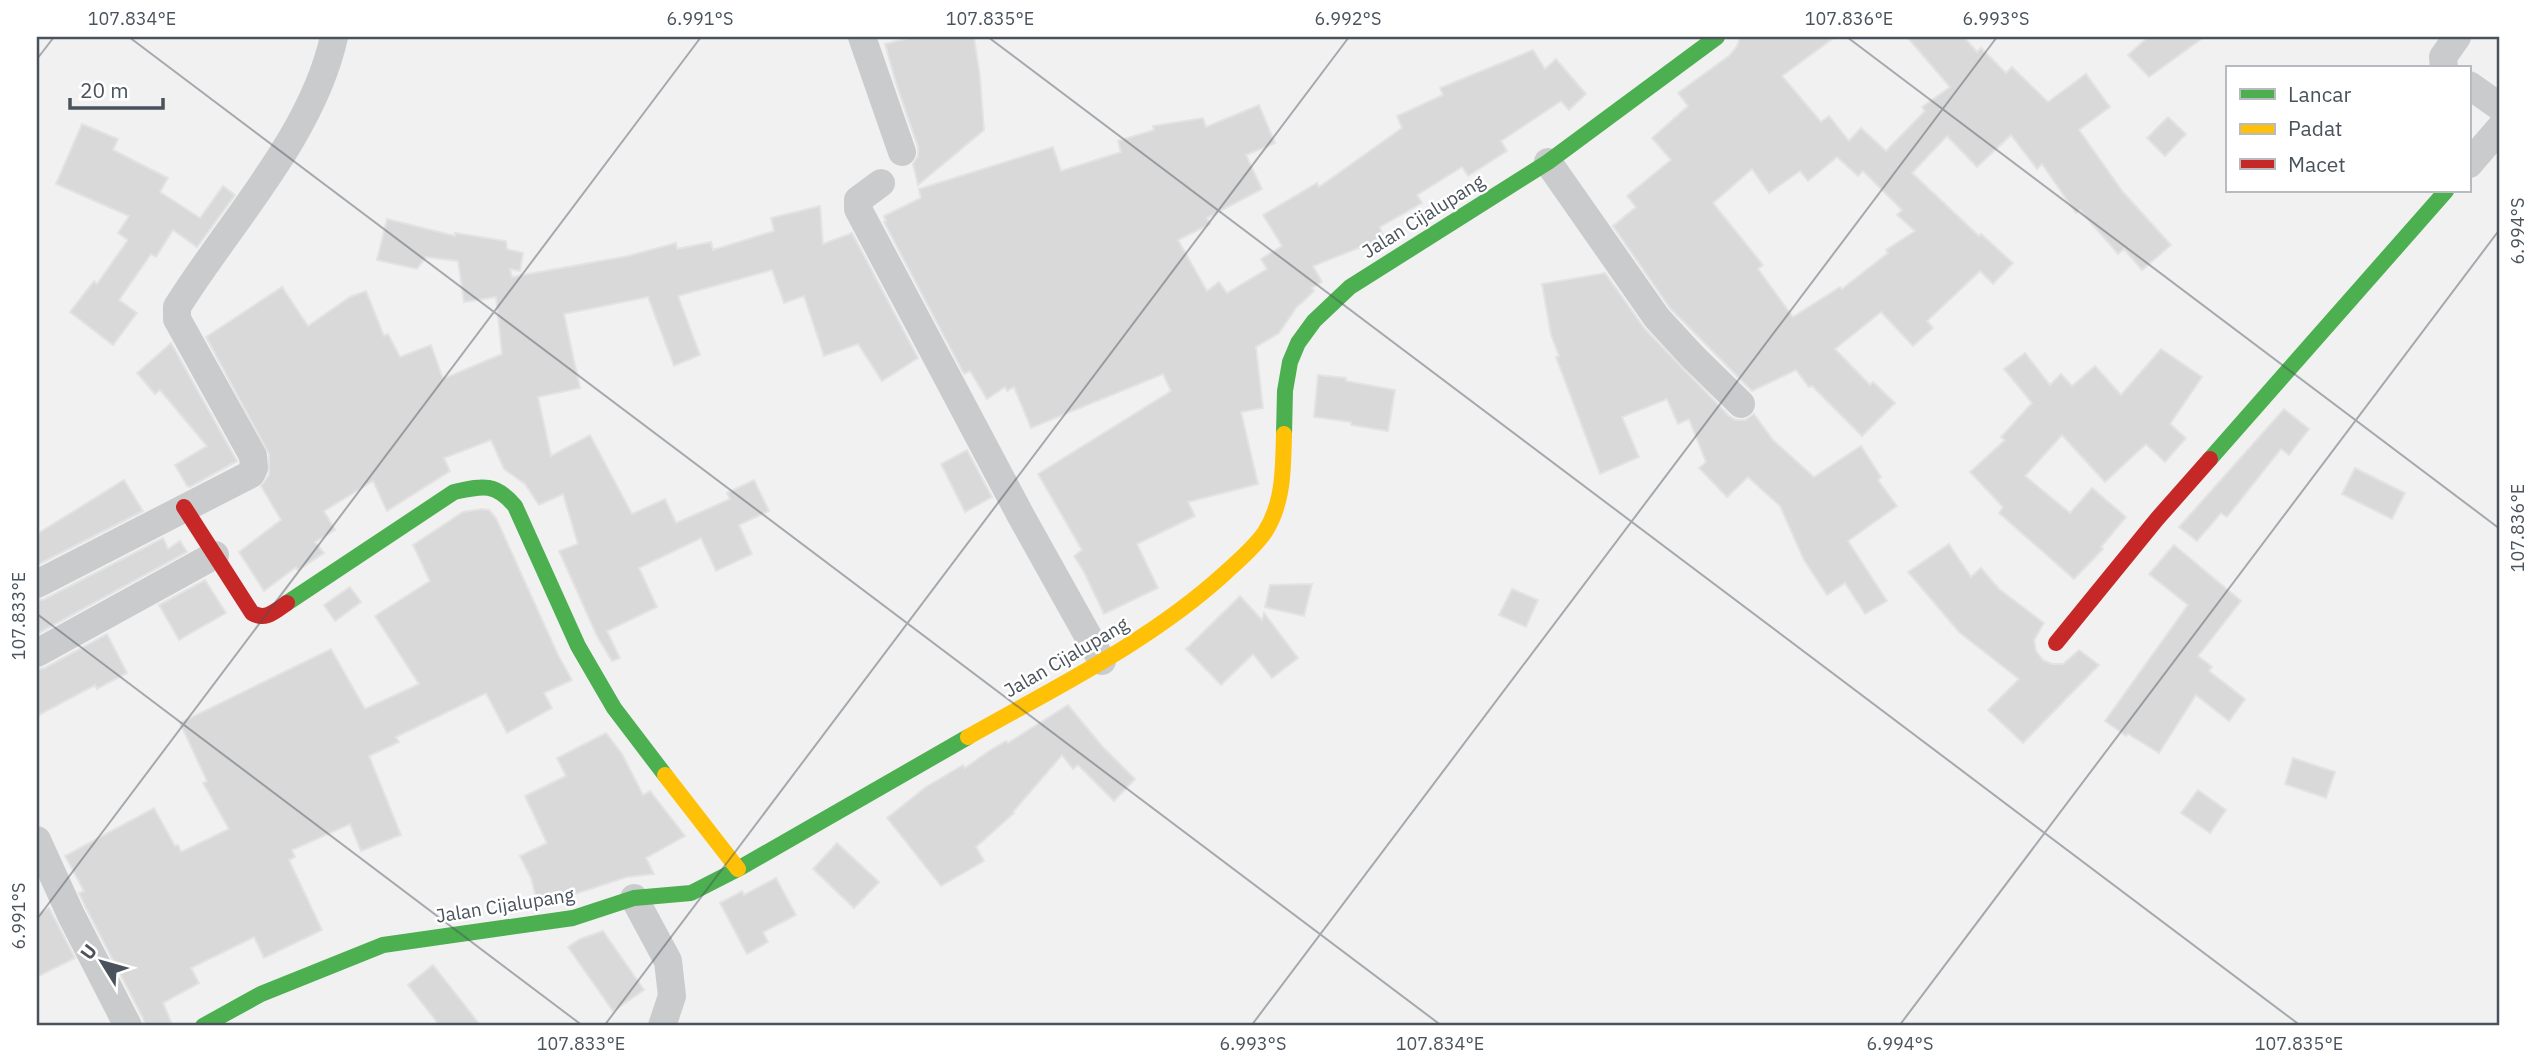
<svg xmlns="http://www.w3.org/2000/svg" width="2537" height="1063" font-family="'IBM Plex Sans',sans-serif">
<rect width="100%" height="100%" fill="#f1f1f1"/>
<g fill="#d9d9da" stroke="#e3e3e4" stroke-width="2" fill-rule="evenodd">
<polygon points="912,37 974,37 980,77 984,130 918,185 913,164 918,156 918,147 896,83 885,44"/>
<path d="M1740 37H1835L1782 76 1821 122 1829 116 1849 141 1861 128 1886 151 1925 111 1922 107 1950 87 1907 37H1964L1977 52 1981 48 2006 73 2012 67 2048 102 2086 74 2110 107 2079 130 2123 192 2171 245 2142 270 2124 249 2118 254 2080 210 2076 213 2042 164 2037 169 2011 135 1977 167 1947 136 1912 173 1979 236 1981 234 2013 263 1993 284 1980 271 1927 321 1933 328 1913 346 1881 312 1835 349 1870 385 1873 382 1895 403 1862 436 1812 386 1809 387 1796 370 1752 391 1670 308 1613 226 1636 207 1627 196 1671 160 1652 138 1688 106 1678 93 1730 55 1737 46ZM1837 157 1858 176 1863 171 1902 210 1897 215 1915 231 1886 250 1888 253 1842 289 1840 287 1793 317 1758 269 1763 265 1713 203 1752 169 1769 193 1800 171 1808 181Z"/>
<polygon points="2148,37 2204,37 2149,77 2128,55"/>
<polygon points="1533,50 1545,69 1556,59 1586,94 1569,110 1561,101 1501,141 1507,151 1468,176 1462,167 1417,195 1422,203 1380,227 1384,238 1313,266 1322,282 1312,288 1314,291 1296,308 1279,333 1256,347 1263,408 1241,412 1258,484 1188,502 1195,516 1137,544 1158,588 1104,614 1084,572 1074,556 1082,550 1038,474 1171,391 1163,374 1031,428 1014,387 1007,391 1005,387 987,399 970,371 964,374 884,222 886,221 884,216 921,198 919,189 1053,147 1061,171 1121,152 1118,141 1154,130 1153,126 1203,118 1206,127 1259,105 1275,143 1246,155 1262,189 1207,218 1210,224 1178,240 1207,291 1219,282 1227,293 1267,269 1261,259 1282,246 1263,215 1317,183 1319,187 1402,128 1397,116 1443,95 1440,88"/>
<polygon points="2168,117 2186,134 2165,156 2147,138"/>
<polygon points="82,124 118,139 113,150 168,178 160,192 200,218 223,186 235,195 197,247 173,230 156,257 151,254 119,300 137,313 113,345 70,312 94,281 97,284 128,240 118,233 129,216 56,184"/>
<polygon points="820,206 823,244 852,233 918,358 882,381 858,344 824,356 804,296 784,303 772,270 678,296 700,355 674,366 648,297 564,314 580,388 538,397 551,456 590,435 632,514 665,499 676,523 730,499 727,493 754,480 769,511 739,525 752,554 716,571 701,538 639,568 657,607 607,631 620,658 612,661 597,636 559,551 578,544 563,494 539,505 525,484 504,469 491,440 444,458 450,471 387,511 373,481 324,511 335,530 315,542 324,553 298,570 296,567 264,591 239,552 281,520 261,486 269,475 269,454 206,337 282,287 308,326 350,297 366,291 384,336 388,334 400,357 431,345 443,379 502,354 496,297 464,302 458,261 426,257 417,269 377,260 387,219 455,236 455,233 506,241 507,249 523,253 520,271 510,269 512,277 628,256 676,243 677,249 711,242 713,250 774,231 771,218"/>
<polygon points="1605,273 1645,329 1729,416 1736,420 1745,420 1754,414 1773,440 1814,477 1861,446 1881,477 1878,480 1897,506 1848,541 1887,601 1865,614 1845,583 1827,595 1804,560 1780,506 1748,477 1727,497 1699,468 1706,462 1689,419 1678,424 1667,399 1622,417 1639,457 1600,474 1556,357 1559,356 1551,335 1542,284"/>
<polygon points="171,343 237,461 190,487 187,486 175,465 207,446 160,390 155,394 137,373"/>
<polygon points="2161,349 2202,377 2170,424 2186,438 2165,462 2146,444 2105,482 2062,435 2025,476 2070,513 2092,488 2126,517 2101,547 2103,549 2074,579 1999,513 2003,507 1970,472 2005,440 2001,437 2032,403 2004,369 2025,353 2050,385 2061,374 2072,386 2095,366 2121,395"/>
<polygon points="1318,375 1346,378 1346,381 1395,390 1388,431 1351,425 1351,422 1314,417"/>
<polygon points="2284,409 2309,429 2289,455 2281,449 2227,517 2221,513 2197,541 2179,527"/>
<polygon points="967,450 992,497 965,512 941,464"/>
<polygon points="2355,468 2405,493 2392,519 2342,494"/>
<polygon points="124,480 143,511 37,565 37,534"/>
<polygon points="482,509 489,510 496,518 558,655 572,680 544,693 552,708 507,733 486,693 396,737 399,742 369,756 401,835 361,851 350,824 292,850 295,857 289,860 322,930 264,958 254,937 191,968 199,983 163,1003 173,1026 145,1026 143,1018 86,908 79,893 84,891 65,856 154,808 175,846 178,845 181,852 229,829 203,783 207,781 180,723 331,649 365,709 419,684 375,616 430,581 413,545 463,512"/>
<polygon points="163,538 168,549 180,541 187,552 37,634 37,601 45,599"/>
<polygon points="1949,544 1971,577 1981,568 1999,589 2044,623 2034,640 2036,651 2043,660 2052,664 2063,664 2079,650 2099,665 2023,743 1988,710 2019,679 1959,632 1908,572"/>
<polygon points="2174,545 2241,601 2198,656 2212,667 2209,671 2245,699 2229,721 2196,695 2159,753 2128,734 2126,736 2105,721 2188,605 2149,574"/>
<polygon points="205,580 226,613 179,640 159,605"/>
<polygon points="1312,584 1304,616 1265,607 1270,585"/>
<polygon points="350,587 361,602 335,621 324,605"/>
<polygon points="1512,589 1538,600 1526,627 1499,615"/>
<polygon points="1240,596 1262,620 1264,613 1298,658 1272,678 1253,654 1221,685 1186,649"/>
<polygon points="107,634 127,673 97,689 95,685 37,716 37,670 45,668"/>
<polygon points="1068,705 1102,746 1135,779 1114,801 1078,765 1073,769 1062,755 1013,812 1014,813 976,847 984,861 941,886 887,818 926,787 963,765 965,768 989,751 1006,741 1008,743"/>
<polygon points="606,733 622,754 643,795 650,791 685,836 646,858 654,874 627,877 575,894 574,892 537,901 531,878 520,856 547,843 525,796 566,776 557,758"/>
<polygon points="2293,758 2335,772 2326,798 2285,784"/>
<polygon points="2198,790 2226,810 2210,833 2181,813"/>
<polygon points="837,843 879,882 854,908 813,869"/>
<polygon points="776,878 796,915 763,932 768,942 747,954 720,903 742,891 744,895"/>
<polygon points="49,908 75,958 37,977 37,914"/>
<polygon points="603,931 644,990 613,1011 568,947 580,939"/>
<polygon points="433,965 481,1026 440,1026 408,985"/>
</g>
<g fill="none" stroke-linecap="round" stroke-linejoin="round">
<g stroke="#c9cbcd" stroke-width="28">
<polyline points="862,37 902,152"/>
<polyline points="2444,68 2443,57 2457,37"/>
<polyline points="2469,85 2500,107"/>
<polyline points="1548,162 1657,318 1693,357 1741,404"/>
<polyline points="2469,164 2500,128"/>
<polyline points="881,183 858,200 858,209 1021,516 1102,661"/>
<path d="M37 584 251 474 254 468 253 456 177 319V307C230 222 312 136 334 37"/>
<polyline points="37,653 215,555"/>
<polyline points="37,840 71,915 128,1026"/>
<polyline points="634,898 668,961 672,996 662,1026"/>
</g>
<g stroke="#4caf50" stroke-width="16">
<polyline points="1284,434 1285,391 1290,362 1298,343 1314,321 1350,287 1548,162 1717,37"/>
<polyline points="2210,459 2446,191"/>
<path d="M287 603 454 492C482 486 495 482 515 506L578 646 614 708 665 775"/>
<polyline points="203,1026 261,994 383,945 573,918 634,898 691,893 738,869 968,737"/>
</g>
<g stroke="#ffc107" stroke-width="16">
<path d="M968 737C1056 687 1149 642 1224 574 1238 561 1254 548 1265 532 1284 502 1283 468 1284 434"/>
<polyline points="665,775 738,869"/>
</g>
<g stroke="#c62828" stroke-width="16">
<path d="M184 507 252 613C266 621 275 611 287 603"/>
<polyline points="2056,643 2157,519 2210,459"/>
</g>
</g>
<path fill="none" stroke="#4a535c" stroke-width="2" stroke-opacity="0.45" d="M129 37 1442 1026M988 37 2301 1026M1847 37 2500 529M37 59 54 37M37 614 583 1026M37 919 701 37M604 1026 1349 37M1251 1026 1997 37M1899 1026 2500 229"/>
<g text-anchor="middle" stroke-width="5" stroke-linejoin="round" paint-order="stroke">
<g font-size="19" fill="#4a535c" stroke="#fff">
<text transform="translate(1423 216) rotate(-32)" y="7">Jalan Cijalupang</text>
<text transform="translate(1066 657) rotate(-30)" y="7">Jalan Cijalupang</text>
<text transform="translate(505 905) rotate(-9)" y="7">Jalan Cijalupang</text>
</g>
</g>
<rect width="2537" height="1063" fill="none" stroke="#ffffff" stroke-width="77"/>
<rect x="2226" y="66" width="245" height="126" fill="#ffffff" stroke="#b7babe" stroke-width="2"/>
<rect x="2240" y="89" width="35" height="10" fill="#4caf50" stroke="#b7babe" stroke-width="2"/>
<text x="2288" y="102" font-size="21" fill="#4a535c">Lancar</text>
<rect x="2240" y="124" width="35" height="10" fill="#ffc107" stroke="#b7babe" stroke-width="2"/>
<text x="2288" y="136" font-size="21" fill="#4a535c">Padat</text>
<rect x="2240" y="159" width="35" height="10" fill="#c62828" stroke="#b7babe" stroke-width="2"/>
<text x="2288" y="172" font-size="21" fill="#4a535c">Macet</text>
<g transform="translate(102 962) rotate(307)" stroke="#ffffff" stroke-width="5" paint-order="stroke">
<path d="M0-5L12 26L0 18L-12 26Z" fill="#4a535c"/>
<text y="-10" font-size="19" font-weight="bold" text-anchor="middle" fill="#4a535c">U</text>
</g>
<path d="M70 98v10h93v-10" fill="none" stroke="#4a535c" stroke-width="3.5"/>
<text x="80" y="98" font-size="21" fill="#4a535c" stroke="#ffffff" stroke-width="5" paint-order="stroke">20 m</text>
<rect x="38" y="38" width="2460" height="986" fill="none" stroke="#4a535c" stroke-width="2.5"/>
<g font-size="18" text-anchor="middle" fill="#4a535c">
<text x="132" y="25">107.834°E</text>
<text x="700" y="25">6.991°S</text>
<text x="990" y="25">107.835°E</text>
<text x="1348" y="25">6.992°S</text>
<text x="1849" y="25">107.836°E</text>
<text x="1996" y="25">6.993°S</text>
<text transform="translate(2518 231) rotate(-90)" y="6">6.994°S</text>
<text transform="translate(2518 528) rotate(-90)" y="6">107.836°E</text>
<text transform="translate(19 616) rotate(-90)" y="6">107.833°E</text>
<text transform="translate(19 916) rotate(-90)" y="6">6.991°S</text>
<text x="581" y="1050">107.833°E</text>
<text x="1253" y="1050">6.993°S</text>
<text x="1440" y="1050">107.834°E</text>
<text x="1900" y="1050">6.994°S</text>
<text x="2299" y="1050">107.835°E</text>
</g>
</svg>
